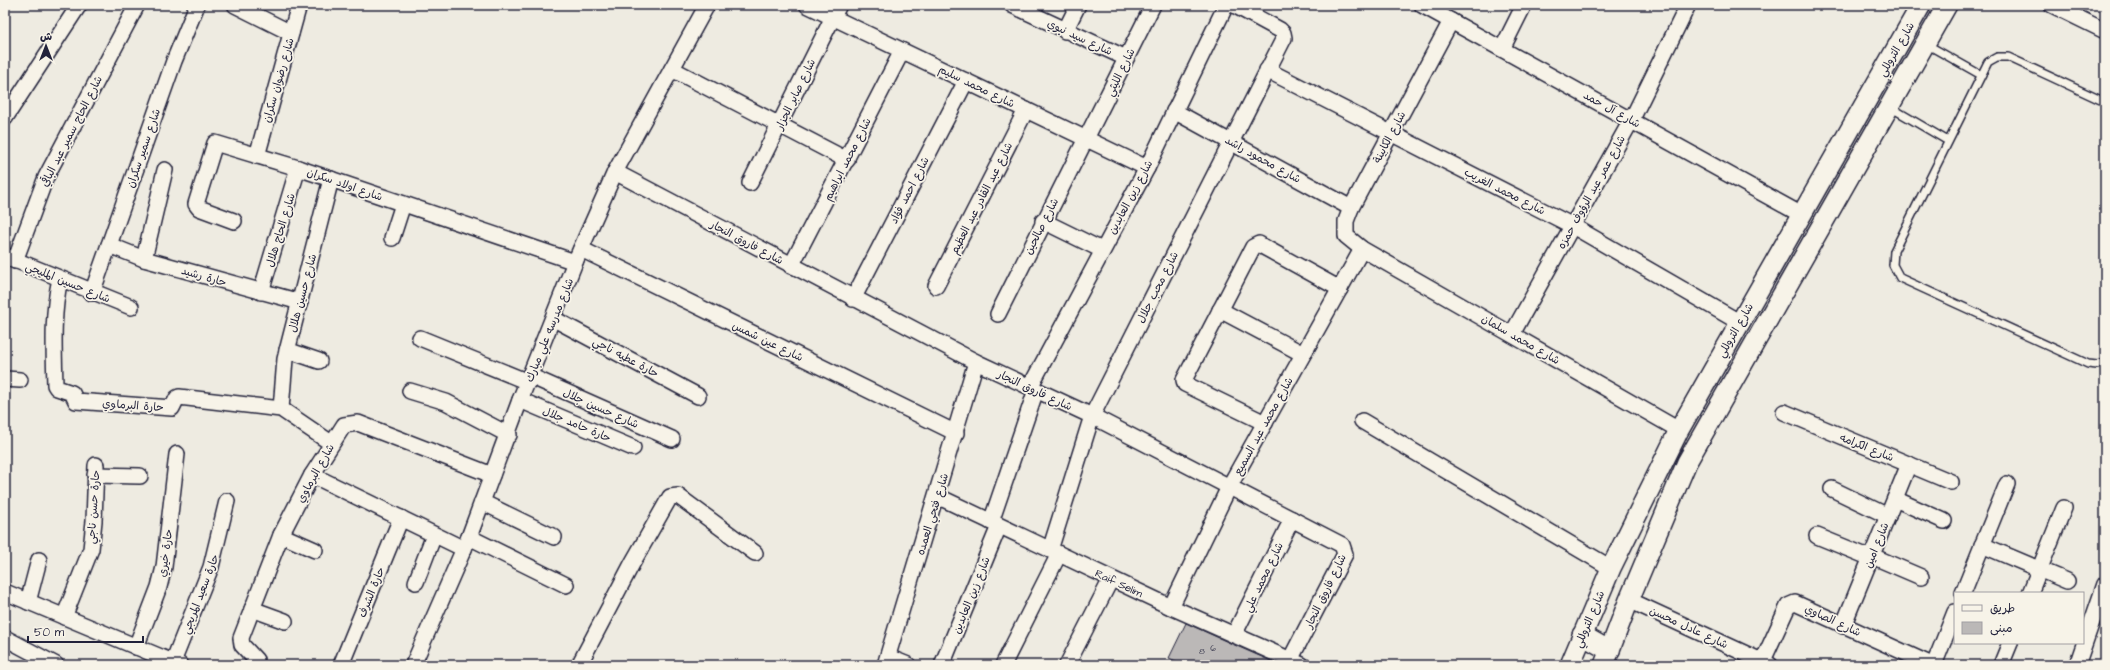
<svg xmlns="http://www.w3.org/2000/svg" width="2110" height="670" font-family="'Architects Daughter','Playpen Sans Arabic',sans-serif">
<rect width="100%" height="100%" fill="#eeebe1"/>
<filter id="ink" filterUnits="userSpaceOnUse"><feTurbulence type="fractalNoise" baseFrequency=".025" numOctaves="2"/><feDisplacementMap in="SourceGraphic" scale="8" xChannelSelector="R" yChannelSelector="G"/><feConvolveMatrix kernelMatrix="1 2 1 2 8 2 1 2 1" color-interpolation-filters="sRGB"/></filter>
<g filter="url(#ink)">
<polygon fill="#bbb8b7" stroke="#22223b" points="1186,623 1230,643 1280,665 1185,665 1169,658"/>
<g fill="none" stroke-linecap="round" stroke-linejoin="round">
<defs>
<g id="service">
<polyline points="1926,44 1981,75"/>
<polyline points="2105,102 2008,57 1997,57 1988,62 1894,251 1893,265 1900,278 2088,364 2097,365 2105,363"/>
<polyline points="1890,107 1948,141"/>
</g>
<g id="minor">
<polyline points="235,5 291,33"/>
<polyline points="807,5 1147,168"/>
<polyline points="1012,5 1126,58"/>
<polyline points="1422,5 1802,215"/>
<polyline points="2052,5 2105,31"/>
<polyline points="1451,21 1351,208 1346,221 1346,236 1362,249 1679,430"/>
<polyline points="1065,31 1078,5"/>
<polyline points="1502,49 1524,5"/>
<polyline points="672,69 847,160"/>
<polyline points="1267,70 1571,225 1739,322"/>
<polyline points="1174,111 1351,208"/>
<polyline points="5,118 79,5"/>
<polyline points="257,156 299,5"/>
<polyline points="615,172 976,362 1092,416 1342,545 1345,554 1290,660"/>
<polyline points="750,183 839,5"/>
<polyline points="234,221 199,208 196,204 215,143 298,168 575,262"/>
<polyline points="1043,221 1102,250"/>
<polyline points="392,238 403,204"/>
<polyline points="109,245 144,259 300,302"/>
<polyline points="581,249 956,433"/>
<polyline points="5,256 131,307"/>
<polyline points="144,259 165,170"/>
<polyline points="15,261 46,177 137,5"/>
<polyline points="791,266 902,51"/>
<path d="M60 279C52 314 54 349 55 385L57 388 72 393 76 401 172 408 177 398 179 397 281 409 331 443"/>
<polyline points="936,286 1026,110"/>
<polyline points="261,292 298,168"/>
<polyline points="92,293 174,61 197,5"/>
<polyline points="853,299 966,81"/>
<polyline points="1220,310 1303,354"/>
<polyline points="998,314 1153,5"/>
<polyline points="554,319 698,396"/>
<polyline points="1512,334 1632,119 1688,5"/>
<polyline points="420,338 528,382"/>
<polyline points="287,350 319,361"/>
<polyline points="530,376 672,439"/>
<polyline points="5,379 20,380"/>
<polyline points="1030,387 1147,168 1226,5"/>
<polyline points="410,391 446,402 509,435"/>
<polyline points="520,400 633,448"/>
<polyline points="281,409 285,359 331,179"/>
<polyline points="1784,412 1951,482"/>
<polyline points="1362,421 1611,568"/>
<polyline points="1265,423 1185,384 1184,380 1253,247 1259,244 1262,246 1340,289"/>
<polyline points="95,475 140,476"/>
<polyline points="312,475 464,549"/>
<polyline points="1832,489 1888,516"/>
<polyline points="937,496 1171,607 1302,665"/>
<polyline points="1895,499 1944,521"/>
<polyline points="482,502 554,537"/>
<polyline points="991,522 1036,390"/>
<polyline points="281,535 315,550"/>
<polyline points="1817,536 1871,558"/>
<polyline points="469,537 566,585"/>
<polyline points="1982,545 2067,581"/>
<polyline points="1050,550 1092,416 1284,38 1283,33 1280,30 1234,5"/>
<polyline points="1872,556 1921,577"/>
<polyline points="416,582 434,535"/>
<polyline points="5,592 180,665"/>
<polyline points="1963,593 2007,484"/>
<polyline points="2030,593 2064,508"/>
<polyline points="1629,600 1770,665"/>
<polyline points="28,602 39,560"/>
<polyline points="1171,607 1229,487 1362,249"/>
<polyline points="252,609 285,621"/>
<polyline points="64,617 91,549 94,521 96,465"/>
<polyline points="1843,626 1909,464"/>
<polyline points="1234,635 1292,519"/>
<polyline points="5,638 56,665"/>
<polyline points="136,647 159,587 164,567 177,454"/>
<polyline points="888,657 908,665"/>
<polyline points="173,662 211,567 227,501"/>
<polyline points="256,665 256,660 242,645 241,638 281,535 312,475 344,425 358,423 492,475"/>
<polyline points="341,665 401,518"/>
<polyline points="413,665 469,537 520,400 575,262 615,172 707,5"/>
<polyline points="579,665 633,562 670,497 678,496 755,553"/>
<polyline points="885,665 976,362"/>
<polyline points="942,665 999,526"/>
<polyline points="1003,665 1059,554"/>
<polyline points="1067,665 1111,579"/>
<polyline points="1761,665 1788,606 1795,603 1932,665"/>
<polyline points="1934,665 1955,612"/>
<polyline points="2001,665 2010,643"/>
<polyline points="2077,665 2105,584"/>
</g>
<g id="tertiary">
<polyline points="1582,635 1610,651"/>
<polyline points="1570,665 1611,568 1679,430 1921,5"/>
<polyline points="1604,665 1629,600 1687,462 1947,5"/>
</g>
</defs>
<use href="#service" stroke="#22223b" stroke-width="10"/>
<use href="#minor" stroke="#22223b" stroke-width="18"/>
<use href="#tertiary" stroke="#22223b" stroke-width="22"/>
<use href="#service" stroke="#f7f3e8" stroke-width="7"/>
<use href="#minor" stroke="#f7f3e8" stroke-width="15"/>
<use href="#tertiary" stroke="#f7f3e8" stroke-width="19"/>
</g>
</g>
<g text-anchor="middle" stroke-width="3.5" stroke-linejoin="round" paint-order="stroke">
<g font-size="9" fill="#48485a">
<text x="1213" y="651">6</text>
<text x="1202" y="654">8</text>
</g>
<g font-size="11" fill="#22223b" stroke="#f7f3e8">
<text transform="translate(1080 37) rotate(25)" y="4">شارع سيد نبوي</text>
<text transform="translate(1896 49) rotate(-60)" y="4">شارع التروللي</text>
<text transform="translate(1120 72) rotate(-64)" y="4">شارع الليثي</text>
<text transform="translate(278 80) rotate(-74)" y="4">شارع رضوان سكران</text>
<text transform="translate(977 86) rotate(26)" y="4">شارع محمد سليم</text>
<text transform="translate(795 94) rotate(-64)" y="4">شارع صابر الجزار</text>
<text transform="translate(1612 109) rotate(29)" y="4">شارع آل حمد</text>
<text transform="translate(71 131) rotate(-63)" y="4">شارع الحاج سمير عبد الباقي</text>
<text transform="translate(1389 137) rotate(-62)" y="4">شارع الكابينة</text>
<text transform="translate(143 148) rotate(-71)" y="4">شارع سمير سكران</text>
<text transform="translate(847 159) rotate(-63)" y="4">شارع محمد ابراهيم</text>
<text transform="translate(1263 159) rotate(29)" y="4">شارع محمود راشد</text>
<text transform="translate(345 184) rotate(19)" y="4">شارع اولاد سكران</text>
<text transform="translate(909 190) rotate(-63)" y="4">شارع احمد فؤاد</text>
<text transform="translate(1505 191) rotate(27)" y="4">شارع محمد الغريب</text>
<text transform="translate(1591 192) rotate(-61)" y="4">شارع عمر عبد الرؤوف حمزه</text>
<text transform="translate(1130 197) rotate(-62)" y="4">شارع زين العابدين</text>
<text transform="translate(981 198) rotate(-63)" y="4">شارع عبد القادر عبد العظيم</text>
<text transform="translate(1041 226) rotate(-63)" y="4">شارع صالحين</text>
<text transform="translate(280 230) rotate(-73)" y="4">شارع الحاج هلال</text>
<text transform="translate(747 242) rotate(28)" y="4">شارع فاروق النجار</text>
<text transform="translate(204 276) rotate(16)" y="4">حارة رشيد</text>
<text transform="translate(68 282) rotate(22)" y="4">شارع حسين المليجي</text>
<text transform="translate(1157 287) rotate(-63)" y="4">شارع محب جلال</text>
<text transform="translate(302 293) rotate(-75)" y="4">شارع حسين هلال</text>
<text transform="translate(549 330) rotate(-68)" y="4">شارع مدرسه علي مبارك</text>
<text transform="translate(1735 330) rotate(-60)" y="4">شارع التروللي</text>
<text transform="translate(1521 339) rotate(30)" y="4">شارع محمد سلمان</text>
<text transform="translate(768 341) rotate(26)" y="4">شارع عين شمس</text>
<text transform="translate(626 357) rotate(28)" y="4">حارة عطيه ناجي</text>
<text transform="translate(1035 390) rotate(25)" y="4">شارع فاروق النجار</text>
<text transform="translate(133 405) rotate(4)" y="4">حارة البرماوي</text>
<text transform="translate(601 408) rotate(24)" y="4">شارع حسين جلال</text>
<text transform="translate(577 424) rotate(23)" y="4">حارة حامد جلال</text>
<text transform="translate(1263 426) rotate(-61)" y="4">شارع محمد عبد السميع</text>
<text transform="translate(1867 447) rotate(22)" y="4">شارع الكرامه</text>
<text transform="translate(315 473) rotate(-61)" y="4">شارع البرماوي</text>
<text transform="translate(93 507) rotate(-86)" y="4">حارة حسن ناجي</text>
<text transform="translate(932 514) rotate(-73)" y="4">شارع فتحي العمده</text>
<text transform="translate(1876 545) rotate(-68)" y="4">شارع امين</text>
<text transform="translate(165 553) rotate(-82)" y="4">حارة خيري</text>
<text transform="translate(1263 577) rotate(-64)" y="4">شارع محمد علي</text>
<text transform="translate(1119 583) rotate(25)" y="4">Raif Selim</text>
<text transform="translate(1325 591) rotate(-64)" y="4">شارع فاروق النجار</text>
<text transform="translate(371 592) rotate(-68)" y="4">حارة الشرف</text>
<text transform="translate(200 594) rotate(-69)" y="4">حارة سعيد المريجي</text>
<text transform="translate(971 595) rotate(-68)" y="4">شارع زين العابدين</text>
<text transform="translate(1589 619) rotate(-67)" y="4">شارع التروللي</text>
<text transform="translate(1833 620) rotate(25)" y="4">شارع الصاوي</text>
<text transform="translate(1689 627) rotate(25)" y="4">شارع عادل محسن</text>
</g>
</g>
<rect width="2110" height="670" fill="none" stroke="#f7f3e8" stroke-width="20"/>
<rect x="10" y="10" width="2090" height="650" fill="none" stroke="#22223b" stroke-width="1.5" filter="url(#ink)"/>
<rect x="1954" y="592" width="130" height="52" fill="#f7f3e8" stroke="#a29fa3"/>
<rect x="1962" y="605" width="20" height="6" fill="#f7f3e8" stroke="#a29fa3"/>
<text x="1990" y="612" font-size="12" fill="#22223b">طريق</text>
<rect x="1962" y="622" width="20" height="12" fill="#bbb8b7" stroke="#a29fa3"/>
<text x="1990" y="632" font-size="12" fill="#22223b">مبنى</text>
<g transform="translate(46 46)" stroke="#f7f3e8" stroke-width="3" paint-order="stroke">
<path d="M0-3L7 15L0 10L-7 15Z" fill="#22223b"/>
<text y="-6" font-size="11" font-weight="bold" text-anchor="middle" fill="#22223b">ش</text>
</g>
<path d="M28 636v6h115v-6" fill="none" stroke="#22223b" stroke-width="2"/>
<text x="34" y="636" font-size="12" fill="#22223b" stroke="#f7f3e8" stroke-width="3" paint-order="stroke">50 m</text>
</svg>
